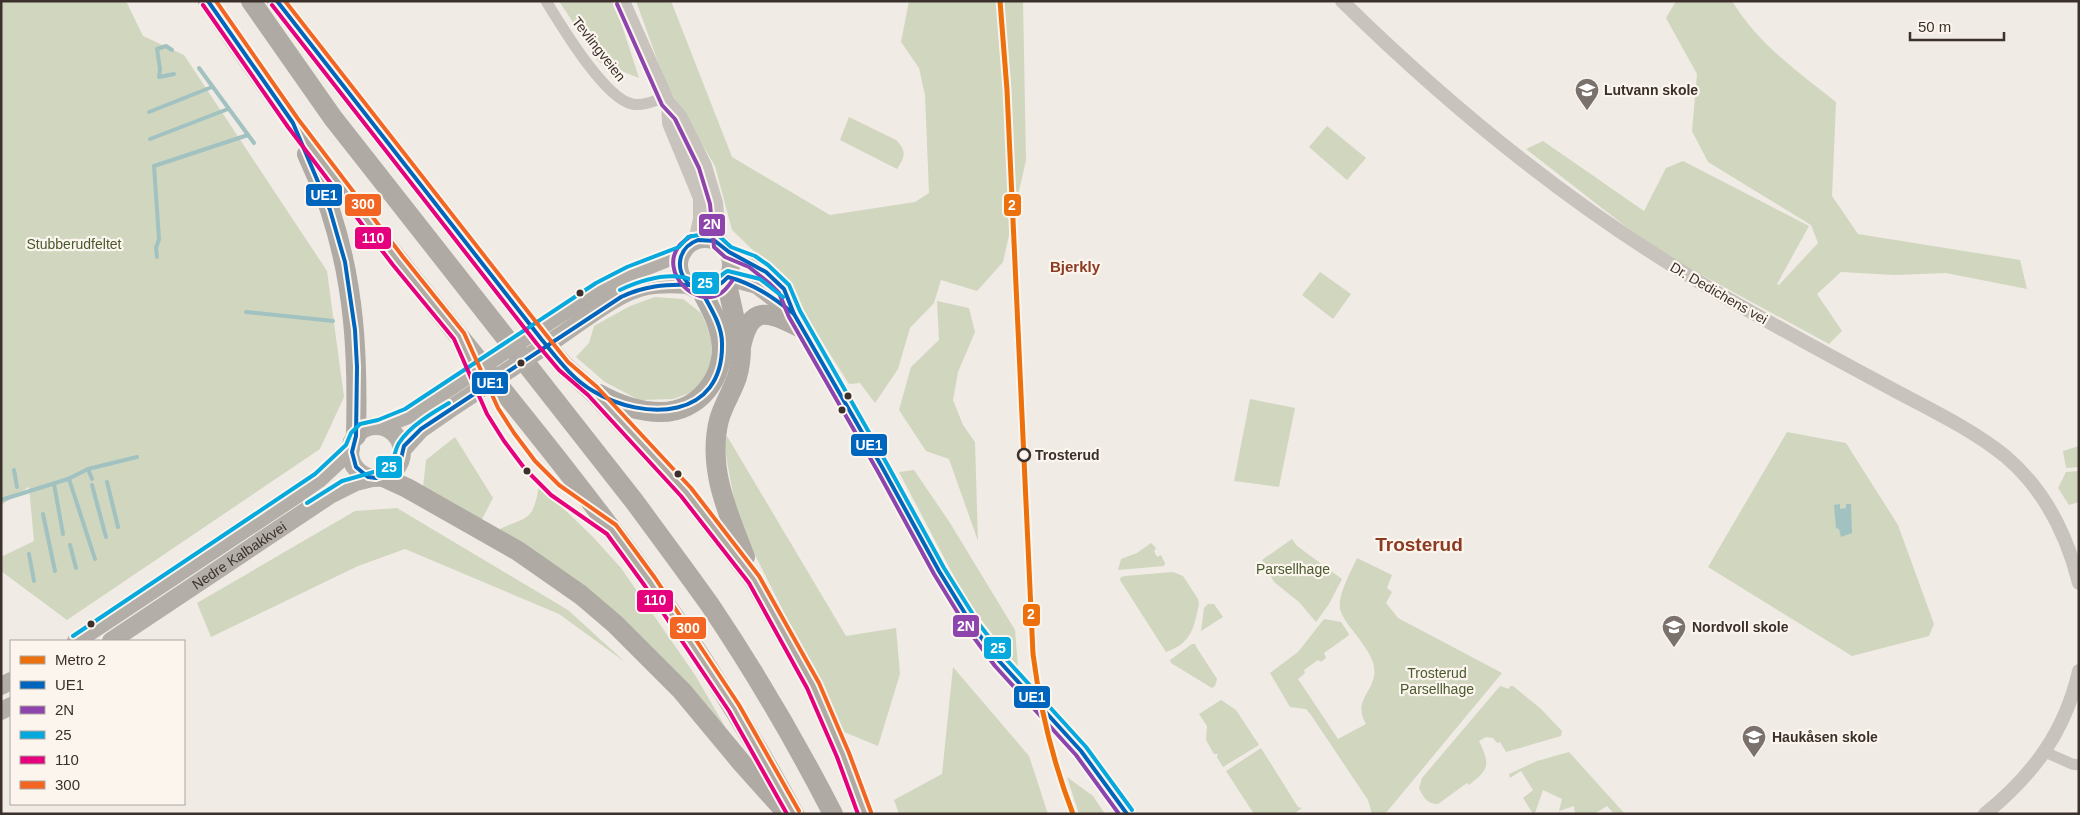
<svg xmlns="http://www.w3.org/2000/svg" width="2080" height="815" font-family="Helvetica,sans-serif">
<rect width="100%" height="100%" fill="#f0ebe5"/>
<g fill="#d1d6bf">
<polygon points="1,1 126,1 143,36 184,55 327,271 344,397 320,449 67,620 1,571 1,557 34,541 29,487 1,505"/>
<polygon points="559,1 614,1 639,78 599,62"/>
<polygon points="636,1 671,1 732,157 830,215 915,202 929,193 925,95 919,68 901,42 909,1 1023,1 1026,160 1003,262 977,291 941,280 934,303 910,328 898,369 875,403 860,383 849,384 781,277 732,230 715,166 666,84"/>
<path d="M1676 1H1732C1759 45 1797 71 1836 102L1832 196 1858 234 2020 260 2027 289 1946 273 1894 275 1841 272 1817 294 1842 331 1829 344 1656 250 1526 149 1543 141 1644 211 1683 233 1644 211 1666 168 1683 161 1809 226 1777 284 1779 285 1818 243 1811 225 1708 162 1692 131 1697 74 1666 18Z"/>
<path d="M849 117 896 140C907 151 905 157 897 169L840 140Z"/>
<polygon points="1327,126 1366,158 1347,180 1309,147"/>
<polygon points="1320,272 1351,294 1333,319 1302,295"/>
<polygon points="655,297 683,299 701,313 711,334 711,359 709,372 695,391 673,399 639,400 605,382 576,357 589,343 594,326 630,306"/>
<polygon points="937,301 969,308 975,332 958,372 953,400 963,425 975,442 978,541 949,459 926,451 899,410 911,367 939,340"/>
<polygon points="1250,399 1295,408 1279,487 1234,481"/>
<polygon points="1787,432 1846,443 1898,525 1934,624 1929,636 1852,656 1708,567"/>
<polygon points="727,436 846,636 896,628 900,674 878,746 844,732 738,521 724,445"/>
<polygon points="455,437 493,498 481,521 423,487 426,460"/>
<polygon points="2079,446 2079,467 2066,468 2063,451"/>
<polygon points="914,470 950,523 1015,630 1018,667 968,603 899,472"/>
<polygon points="2079,471 2079,502 2069,505 2058,488 2066,472"/>
<path d="M539 485 592 536 621 568 695 675 734 742 609 613 494 532C525 515 533 526 539 485Z"/>
<polygon points="397,508 568,610 625,662 559,614 405,549 358,566 211,637 197,603 355,511"/>
<polygon points="1292,539 1297,546 1342,579 1329,604 1316,622 1299,602 1274,582 1262,560"/>
<polygon points="1151,543 1156,548 1154,551 1157,557 1161,555 1165,563 1164,566 1118,570 1121,559 1137,553"/>
<path d="M1357 558 1392 575 1387 588 1392 592 1386 603 1398 618 1502 673 1385 814H1372L1368 800 1311 715 1306 709 1290 707 1270 673 1298 652 1324 619 1341 622 1349 634 1348 636 1324 653 1326 658 1321 662 1318 660 1304 670 1305 673 1298 679 1338 739 1366 724C1351 699 1378 690 1374 667 1373 659 1367 650 1362 643 1356 633 1345 623 1341 612 1335 599 1352 570 1357 558Z"/>
<path d="M1173 572 1183 576 1198 599 1199 604C1194 627 1192 643 1166 652L1120 580 1121 577 1125 576Z"/>
<polygon points="1208,604 1214,604 1223,617 1201,631 1204,608"/>
<polygon points="1192,644 1195,644 1197,648 1217,679 1215,686 1212,688 1171,663 1170,660"/>
<polygon points="953,667 1029,756 1048,814 899,814 894,800 942,774"/>
<path d="M1500 686 1509 689 1510 686H1513L1541 709 1562 731 1561 736 1506 752 1500 742 1497 743 1493 738 1486 737 1479 741C1490 764 1490 769 1469 785L1467 783 1438 804C1427 804 1423 797 1419 788L1422 778Z"/>
<polygon points="1221,700 1236,710 1259,745 1223,767 1217,757 1218,754 1214,754 1206,740 1207,726 1199,714"/>
<polygon points="1261,748 1298,807 1302,808 1294,814 1254,814 1226,771"/>
<polygon points="1569,752 1625,814 1614,814 1607,806 1594,814 1575,814 1574,806 1559,811 1562,799 1543,790 1535,813 1533,814 1523,798 1533,790 1521,771 1510,778 1509,774 1537,761"/>
<polygon points="1067,777 1093,796 1105,814 1079,814"/>
</g>
<polygon fill="#a1c2c1" points="1840,504 1840,509 1846,508 1846,504 1851,504 1852,533 1841,537 1839,529 1836,528 1834,505"/>
<g fill="none" stroke-linecap="round" stroke-linejoin="round">
<g stroke="#a1c2c1" stroke-width="4">
<polyline points="172,50 166,46 157,49 160,69 159,77 174,74"/>
<polyline points="199,68 254,143"/>
<polyline points="149,112 212,87"/>
<polyline points="150,139 228,109"/>
<polyline points="157,257 156,248 159,239 154,166 248,135"/>
<polyline points="246,312 333,321"/>
<polyline points="88,469 92,479"/>
<polyline points="14,470 17,487"/>
<polyline points="69,479 95,559"/>
<polyline points="107,482 118,527"/>
<polyline points="54,484 63,534"/>
<polyline points="92,485 106,537"/>
<polyline points="1,500 68,479 88,469 137,457"/>
<polyline points="43,514 55,571"/>
<polyline points="70,545 76,568"/>
<polyline points="29,554 34,581"/>
</g>
<g stroke="#c9c3be" stroke-width="11">
<path d="M546 1C561 25 604 98 632 104 644 106 654 101 665 97"/>
<polyline points="2045,752 2072,764 2079,765"/>
</g>
<g stroke="#c9c3be" stroke-width="14">
<polyline points="623,1 668,102 680,116 705,166 716,203 720,244"/>
<path d="M1342 1C1454 111 1577 211 1713 290 1771 324 1830 356 1890 388 1929 409 1970 428 2005 456 2044 489 2067 535 2079 583"/>
<polyline points="668,102 669,123 700,198 700,219 695,241"/>
<path d="M1985 814C2033 775 2065 732 2079 671"/>
</g>
<polyline stroke="#bab3ae" stroke-width="15" points="807,336 939,571 974,628 1000,662 1081,751 1127,814"/>
<g stroke="#b4aea8" stroke-width="18">
<circle cx="705" cy="265" r="26"/>
<polyline points="728,252 752,262 773,278 784,289 794,314 807,335"/>
<polyline points="728,277 757,285 792,312"/>
<polyline points="546,323 615,279 683,252"/>
<path d="M557 338C583 321 617 292 647 286 661 283 675 284 690 285"/>
<polyline points="380,426 408,415 435,397"/>
<circle cx="376" cy="452" r="26"/>
<polyline points="402,450 421,429 447,411"/>
<polyline points="76,641 302,491 319,479 351,449"/>
<path id="s1" d="M111 641 330 495 356 482 372 478"/>
<polyline points="1,686 11,681"/>
<polyline points="1,711 11,706"/>
</g>
<g stroke="#afaaa4" stroke-width="20">
<path d="M208 1C268 91 332 177 399 261 483 368 572 472 651 583 703 657 751 734 794 814"/>
<path d="M251 1 333 118 634 501C659 535 685 570 710 605 755 672 796 742 833 814"/>
<polyline points="277,1 542,340 564,366 592,391 686,492 754,580 813,685 843,755 865,814"/>
<path d="M307 154C315 173 324 191 330 210 355 286 358 357 356 436"/>
<path d="M726 280 741 347C741 357 740 367 737 377 732 392 723 405 719 420 707 468 728 513 745 557"/>
<path d="M741 347C751 301 770 313 803 329"/>
<path d="M599 394C617 404 639 412 661 412 699 412 726 377 721 340 719 322 709 306 701 290"/>
<polyline points="383,477 407,488 518,551 581,595 615,624 682,691 741,762 784,810"/>
</g>
<g stroke="#b4aea8" stroke-width="18">
<polyline points="435,397 546,323"/>
<polyline points="447,411 557,338"/>
</g>
<defs>
<g id="bus-1">
<path d="M208 1 293 123 330 210 345 262 355 330 357 367 356 436 352 452 356 467 368 477 376 478 391 473 400 463 404 446 421 429 621 297C644 286 665 284 690 285"/>
<path d="M277 1 542 340C557 358 572 379 593 391 644 422 724 420 722 343 722 324 709 306 701 290"/>
<path d="M698 240 715 241 729 252 766 272 784 289 794 314C773 297 754 284 728 277 692 316 658 255 698 240Z"/>
<polyline points="794,314 882,467 939,571 974,628 1000,662 1081,751 1127,814"/>
</g>
<g id="bus-2">
<polyline points="617,4 662,105 675,119 699,168 710,204 714,247 725,257 749,267 769,283 779,293 789,317 877,470 934,574 969,631 995,666 1076,755 1119,814"/>
<path d="M691 236C687 239 682 242 679 246 659 271 695 310 721 293 726 290 729 285 732 281"/>
</g>
<g id="bus-3">
<path d="M620 290C639 281 661 274 682 277 691 278 700 285 709 283 718 282 721 273 728 271L760 279 783 297"/>
<path d="M307 503 342 481 388 468C395 461 394 451 399 443 410 426 432 413 449 403"/>
<polyline points="73,636 315,474 346,445 351,433 360,424 378,420 405,409 596,283 627,267 679,247 688,237 709,233 719,236 731,247 755,256 768,265 789,285 800,311 887,464 944,568 979,624 1005,658 1086,747 1132,810"/>
</g>
<g id="bus-4">
<polyline points="203,5 288,127 393,265 454,339 487,414 504,441 525,469 551,495 607,534 645,586 729,711 787,814"/>
<polyline points="272,5 537,344 559,370 588,395 681,496 749,583 807,688 837,757 858,814"/>
</g>
<g id="bus-5">
<polyline points="216,1 298,119 403,257 464,333 498,408 514,433 535,461 559,485 616,525 655,578 739,705 799,811"/>
<polyline points="285,1 547,336 568,362 597,387 691,488 759,576 819,683 849,753 871,812"/>
</g>
</defs>
<use href="#bus-1" stroke="#fbf5ee" stroke-width="8"/>
<use href="#bus-2" stroke="#fbf5ee" stroke-width="8"/>
<use href="#bus-3" stroke="#fbf5ee" stroke-width="8"/>
<use href="#bus-4" stroke="#fbf5ee" stroke-width="8"/>
<use href="#bus-5" stroke="#fbf5ee" stroke-width="8"/>
<use href="#bus-1" stroke="#0065bd" stroke-width="4"/>
<use href="#bus-2" stroke="#8e44ad" stroke-width="4"/>
<use href="#bus-3" stroke="#06a9dd" stroke-width="4"/>
<use href="#bus-4" stroke="#e5007d" stroke-width="4"/>
<use href="#bus-5" stroke="#f26522" stroke-width="4"/>
<defs>
<path id="metro-1" d="M1000 1 1007 90 1033 654C1040 709 1053 762 1073 814"/>
</defs>
<use href="#metro-1" stroke="#fbf5ee" stroke-width="9"/>
<use href="#metro-1" stroke="#ec700c" stroke-width="5"/>
</g>
<defs>
<symbol id="school-pin" viewBox="-11 -11 22 30"><path d="M0 17L-7.5 6A9.5 9.5 0 1 1 7.5 6Z" fill="#7a716c" stroke="#fbf5ee"/><path d="M0-5L7-2L0 1L-7-2ZM-4 1L0 2.5L4 1V4Q0 6-4 4Z" fill="#fff"/></symbol>
</defs>
<g fill-rule="evenodd">
<use href="#school-pin" x="1573" y="76" width="28" height="38"/>
<use href="#school-pin" x="1660" y="613" width="28" height="38"/>
<use href="#school-pin" x="1740" y="723" width="28" height="38"/>
</g>
<g fill="#3b302b" stroke="#fbf5ee" stroke-width="2">
<circle cx="580" cy="293" r="4.5"/>
<circle cx="521" cy="363" r="4.5"/>
<circle cx="848" cy="396" r="4.5"/>
<circle cx="842" cy="410" r="4.5"/>
<circle cx="527" cy="471" r="4.5"/>
<circle cx="678" cy="474" r="4.5"/>
<circle cx="91" cy="624" r="4.5"/>
</g>
<circle fill="#fbf5ee" stroke="#3b302b" stroke-width="2.5" cx="1024" cy="455" r="6"/>
<g text-anchor="middle" stroke-width="4.5" stroke-linejoin="round" paint-order="stroke">
<g font-size="14" fill="#3b302b" stroke="#fbf5ee">
<text transform="translate(599 49) rotate(52)" y="5">Tevlingveien</text>
<text transform="translate(1719 293) rotate(30)" y="5">Dr. Dedichens vei</text>
<text dy="5" stroke="none"><textPath href="#s1" startOffset="154">Nedre Kalbakkvei</textPath></text>
</g>
<g font-size="14" font-weight="bold" fill="#3b302b" stroke="#fbf5ee" text-anchor="start">
<text x="1604" y="95">Lutvann skole</text>
<text x="1692" y="632">Nordvoll skole</text>
<text x="1772" y="742">Haukåsen skole</text>
</g>
<g font-size="14" fill="#4a5a2e" stroke="#fbf5ee">
<text x="74" y="249">Stubberudfeltet</text>
<text x="1293" y="574">Parsellhage</text>
<text x="1437" y="678">Trosterud<tspan x="1437" dy="16">Parsellhage</tspan></text>
</g>
<g font-size="14" font-weight="bold" fill="#3b302b" stroke="#fbf5ee" text-anchor="start">
<text x="1035" y="460">Trosterud</text>
</g>
<g font-size="15" font-weight="bold" fill="#8c3b22" stroke="#fbf5ee">
<text x="1075" y="272">Bjerkly</text>
</g>
<g font-size="19" font-weight="bold" fill="#8c3b22" stroke="#fbf5ee">
<text x="1419" y="551">Trosterud</text>
</g>
</g>
<g stroke="#fbf5ee" stroke-width="2">
<rect x="305" y="183" width="38" height="24" rx="5" fill="#0065bd"/>
<rect x="344" y="193" width="38" height="24" rx="5" fill="#f26522"/>
<rect x="1003" y="193" width="19" height="24" rx="5" fill="#ec700c"/>
<rect x="698" y="213" width="28" height="24" rx="5" fill="#8e44ad"/>
<rect x="354" y="226" width="38" height="24" rx="5" fill="#e5007d"/>
<rect x="691" y="271" width="29" height="24" rx="5" fill="#06a9dd"/>
<rect x="471" y="371" width="38" height="24" rx="5" fill="#0065bd"/>
<rect x="850" y="433" width="38" height="24" rx="5" fill="#0065bd"/>
<rect x="375" y="455" width="28" height="24" rx="5" fill="#06a9dd"/>
<rect x="636" y="589" width="38" height="24" rx="5" fill="#e5007d"/>
<rect x="1022" y="603" width="19" height="24" rx="5" fill="#ec700c"/>
<rect x="952" y="614" width="28" height="24" rx="5" fill="#8e44ad"/>
<rect x="669" y="616" width="38" height="24" rx="5" fill="#f26522"/>
<rect x="983" y="636" width="29" height="24" rx="5" fill="#06a9dd"/>
<rect x="1013" y="685" width="38" height="24" rx="5" fill="#0065bd"/>
</g>
<g font-size="14" text-anchor="middle" font-weight="bold" fill="#fff">
<text x="324" y="200">UE1</text>
<text x="363" y="209">300</text>
<text x="1012" y="210">2</text>
<text x="712" y="229">2N</text>
<text x="373" y="243">110</text>
<text x="705" y="288">25</text>
<text x="490" y="388">UE1</text>
<text x="869" y="450">UE1</text>
<text x="389" y="472">25</text>
<text x="655" y="605">110</text>
<text x="1031" y="619">2</text>
<text x="966" y="631">2N</text>
<text x="688" y="633">300</text>
<text x="998" y="653">25</text>
<text x="1032" y="702">UE1</text>
</g>
<rect width="2080" height="815" fill="none" stroke="#3b302b" stroke-width="5"/>
<rect x="10" y="640" width="175" height="165" fill="#fbf5ee" stroke="#aea6a0"/>
<rect x="20" y="656" width="25" height="8" fill="#ec700c" stroke="#aea6a0"/>
<text x="55" y="665" font-size="15" fill="#3b302b">Metro 2</text>
<rect x="20" y="681" width="25" height="8" fill="#0065bd" stroke="#aea6a0"/>
<text x="55" y="690" font-size="15" fill="#3b302b">UE1</text>
<rect x="20" y="706" width="25" height="8" fill="#8e44ad" stroke="#aea6a0"/>
<text x="55" y="715" font-size="15" fill="#3b302b">2N</text>
<rect x="20" y="731" width="25" height="8" fill="#06a9dd" stroke="#aea6a0"/>
<text x="55" y="740" font-size="15" fill="#3b302b">25</text>
<rect x="20" y="756" width="25" height="8" fill="#e5007d" stroke="#aea6a0"/>
<text x="55" y="765" font-size="15" fill="#3b302b">110</text>
<rect x="20" y="781" width="25" height="8" fill="#f26522" stroke="#aea6a0"/>
<text x="55" y="790" font-size="15" fill="#3b302b">300</text>
<path d="M1910 32v8h94v-8" fill="none" stroke="#3b302b" stroke-width="2.5"/>
<text x="1918" y="32" font-size="15" fill="#3b302b" stroke="#fbf5ee" stroke-width="4" paint-order="stroke">50 m</text>
</svg>
